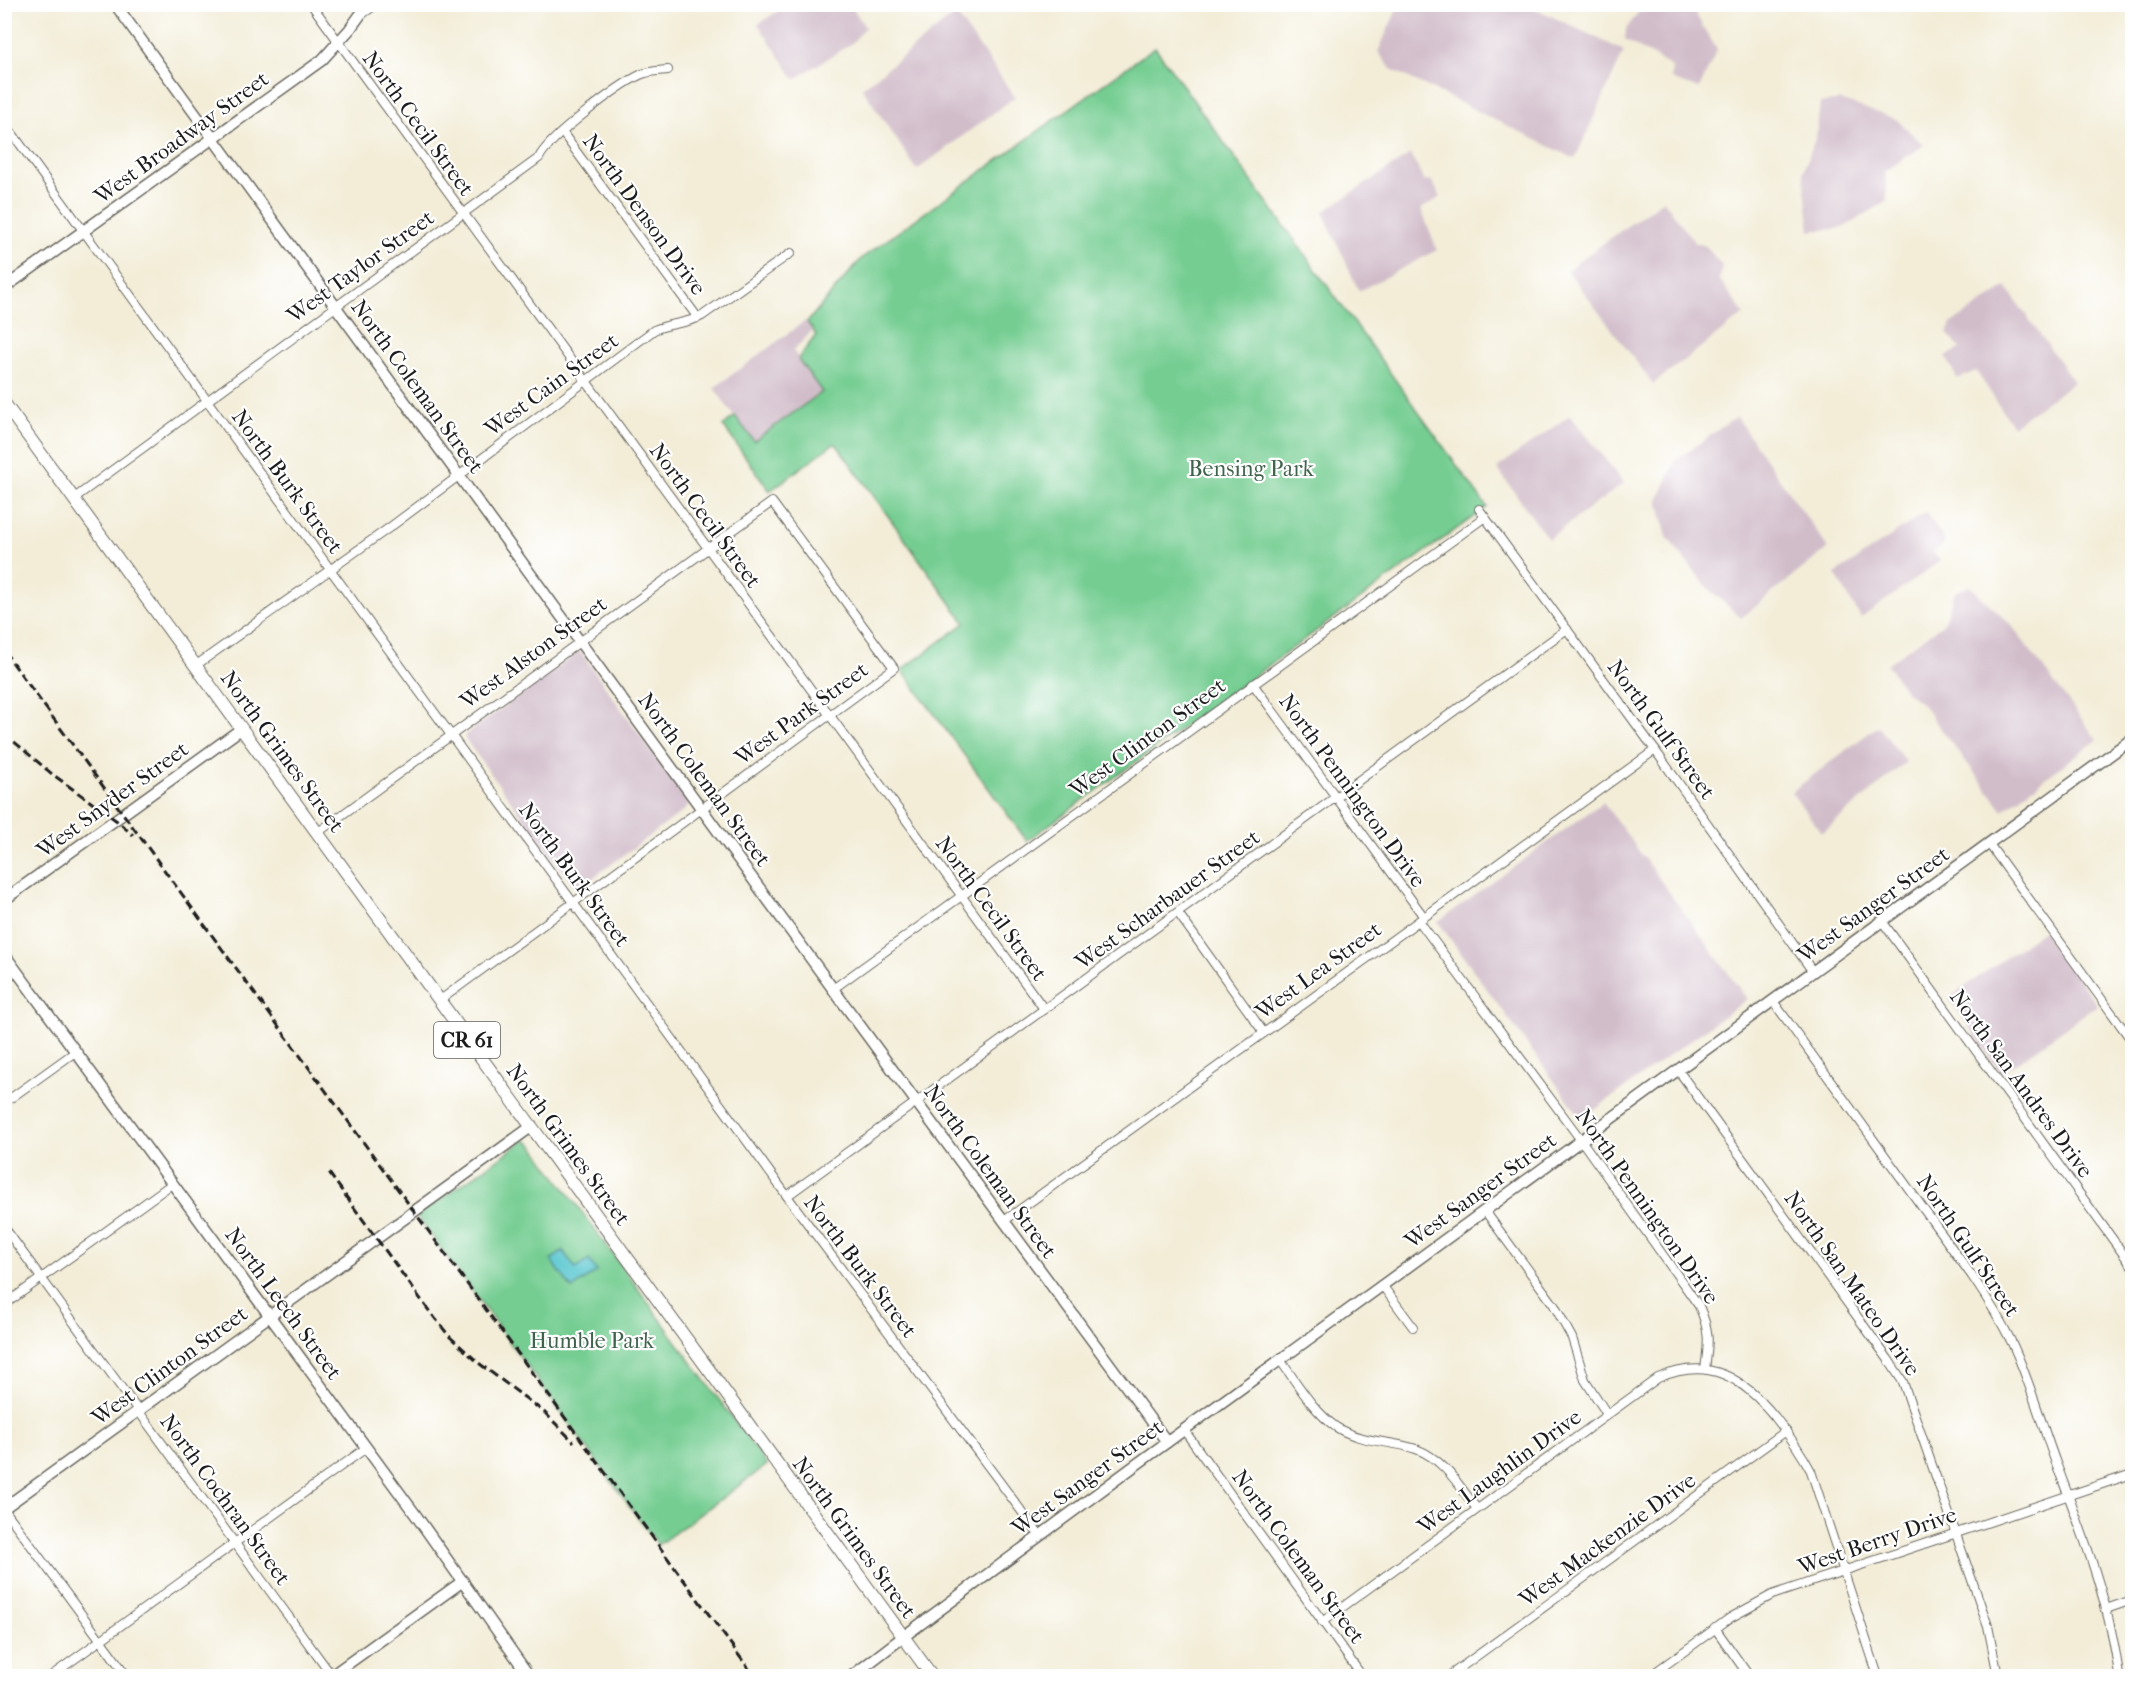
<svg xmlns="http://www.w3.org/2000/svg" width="2137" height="1681" font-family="'IM FELL French Canon',serif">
<rect width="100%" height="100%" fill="#fff"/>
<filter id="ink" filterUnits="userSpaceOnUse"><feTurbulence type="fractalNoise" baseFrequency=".0167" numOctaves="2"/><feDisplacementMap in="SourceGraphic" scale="12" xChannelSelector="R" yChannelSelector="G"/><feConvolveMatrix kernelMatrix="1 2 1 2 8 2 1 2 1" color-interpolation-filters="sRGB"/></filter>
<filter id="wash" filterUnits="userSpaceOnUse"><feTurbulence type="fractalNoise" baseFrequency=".008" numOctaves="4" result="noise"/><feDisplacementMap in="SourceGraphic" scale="24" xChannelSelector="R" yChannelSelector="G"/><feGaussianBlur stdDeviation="1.35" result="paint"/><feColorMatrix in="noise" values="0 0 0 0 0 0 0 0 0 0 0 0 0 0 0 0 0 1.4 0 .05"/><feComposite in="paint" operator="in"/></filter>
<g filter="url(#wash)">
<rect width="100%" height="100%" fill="#f3edd8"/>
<g fill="#d1bdca">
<polygon points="850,4 865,27 852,43 795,79 758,24 787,5"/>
<polygon points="1399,4 1528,5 1624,51 1575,159 1391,69 1378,52"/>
<polygon points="1644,5 1706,5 1695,13 1717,50 1699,89 1671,79 1672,67 1625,40 1626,29"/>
<polygon points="956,14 1015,97 917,170 862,88"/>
<polygon points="1840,100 1896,119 1924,145 1885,171 1887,201 1843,228 1810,231 1803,172 1816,136 1820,103"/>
<polygon points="1411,154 1424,182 1431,180 1441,197 1421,209 1437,250 1359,291 1323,212"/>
<polygon points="1663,200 1695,243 1706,246 1722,266 1719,279 1744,314 1653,384 1567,270"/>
<polygon points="2006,287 2074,382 2013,426 1976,371 1957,379 1946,356 1960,349 1947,333 1951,324"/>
<polygon points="805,321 812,331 793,351 822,391 753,442 714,388"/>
<polygon points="1570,415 1624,483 1548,539 1497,468"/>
<polygon points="1736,417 1828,548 1741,618 1706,586 1667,537 1658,500 1676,460"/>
<polygon points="1926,512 1945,542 1933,552 1940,561 1861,618 1835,574"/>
<polygon points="1970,586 2012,626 2097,740 2003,810 1921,703 1905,691 1887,664 1943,624 1955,592"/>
<polygon points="580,651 689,804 686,809 582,886 577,887 573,885 465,739 465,735"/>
<polygon points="1878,726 1906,762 1822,833 1791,792"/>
<polygon points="1603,802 1747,999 1582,1119 1438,922"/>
<polygon points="2044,930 2097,1005 2001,1074 1949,998"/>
</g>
<g fill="#75cd92" stroke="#487457" stroke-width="1.5">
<polygon points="1155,47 1487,507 1027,841 902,670 965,623 837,445 833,444 770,491 723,426 735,416 754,441 822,392 798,359 816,335 807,322 862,258"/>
<polygon points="525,1140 533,1145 767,1465 658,1545 417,1216"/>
</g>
<polygon fill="#5ac7d0" stroke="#3b7276" stroke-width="1.5" points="563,1251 576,1269 589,1260 597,1271 572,1289 551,1260"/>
</g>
<g filter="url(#ink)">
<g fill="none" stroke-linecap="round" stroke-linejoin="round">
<defs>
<g id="street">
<polyline points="311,4 1044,1009"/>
<polyline points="364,13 377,4"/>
<polyline points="4,122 787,1196 1040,1536"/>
<polyline points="562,132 698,318"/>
<path d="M73 499 539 158C548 138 619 85 640 75 648 71 659 71 668 70"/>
<polyline points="1479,509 1655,750 1813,972"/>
<path d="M195 666 393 525 654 330C670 323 686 324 702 316L791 253"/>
<polyline points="1253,684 1424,917"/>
<polyline points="317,833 772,502 894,668 439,1001"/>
<polyline points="1989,844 2132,1041"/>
<polyline points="1178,913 1264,1033"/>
<path d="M1419 921 1581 1140 1699 1306C1710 1331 1709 1342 1705 1369"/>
<polyline points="1882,921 2132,1266"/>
<polyline points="833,989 1485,517"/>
<path d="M1773 1001 1972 1276C1987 1298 2000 1319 2012 1343 2030 1381 2041 1423 2056 1463 2082 1532 2110 1602 2119 1676"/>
<polyline points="1678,1070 1888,1359 1903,1382 1988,1626 1998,1676"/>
<polyline points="4,1103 75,1052"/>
<polyline points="787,1196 1567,629"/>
<polyline points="1485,1211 1554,1305 1572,1338 1585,1380 1607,1414"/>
<polyline points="1004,1221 1655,750"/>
<polyline points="4,1227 332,1676"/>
<polyline points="1382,1285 1413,1327"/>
<polyline points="4,1305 173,1183"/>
<path d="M1280 1360C1297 1383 1313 1411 1336 1427 1361 1443 1389 1440 1416 1449 1444 1459 1460 1487 1477 1509"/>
<polyline points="1184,1430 1362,1676"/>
<polyline points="4,1509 127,1676"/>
<polyline points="2106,1609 2132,1600"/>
<path d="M1322 1622 1658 1378C1710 1356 1743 1378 1775 1417 1789 1435 1801 1452 1811 1471L1878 1676"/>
<polyline points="1715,1628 1749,1676"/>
<polyline points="51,1676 366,1448"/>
<polyline points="593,1676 594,1676"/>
<polyline points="1449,1676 1786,1431"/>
<polyline points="1650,1676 1730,1618 1772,1595 2132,1474"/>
</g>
<g id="secondary">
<polyline points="115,4 833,989 1167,1442"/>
<polyline points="4,288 322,60 350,29 368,4"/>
<polyline points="4,900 241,729"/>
<polyline points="4,954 415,1514 529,1676"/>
<polyline points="4,1508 531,1127"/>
<polyline points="331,1676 463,1581"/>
<polyline points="852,1676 903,1637 1133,1467 2132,739"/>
</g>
<polyline id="primary" points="4,403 932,1676"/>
</defs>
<use href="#street" stroke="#67655e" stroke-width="10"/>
<use href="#secondary" stroke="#67655e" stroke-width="13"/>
<use href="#primary" stroke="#67655e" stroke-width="14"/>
<use href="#street" stroke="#fff" stroke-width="8"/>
<use href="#secondary" stroke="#fff" stroke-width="10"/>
<use href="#primary" stroke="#fff" stroke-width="12"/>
<g stroke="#1c1c1c" stroke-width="3" stroke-dasharray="9 4.5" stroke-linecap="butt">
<polyline points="4,651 754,1676"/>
<polyline points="4,733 52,774 117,821 133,835"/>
<polyline points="329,1173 430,1312 450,1337 480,1364 544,1412 574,1442"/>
</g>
</g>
</g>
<g text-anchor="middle" stroke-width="4.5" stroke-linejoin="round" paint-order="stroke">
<rect fill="#fff" stroke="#606060" stroke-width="1.5" x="434" y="1022" width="66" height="36" rx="4.5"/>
<g font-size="21" font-weight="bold" fill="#1c1c1c">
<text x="467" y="1047">CR 61</text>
</g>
<g font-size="22" fill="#1c1c1c" stroke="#fff">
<text transform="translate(419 123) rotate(54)" y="8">North Cecil Street</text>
<text transform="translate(181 137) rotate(-36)" y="8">West Broadway Street</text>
<text transform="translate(645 214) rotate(54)" y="8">North Denson Drive</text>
<text transform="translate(360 266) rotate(-36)" y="8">West Taylor Street</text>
<text transform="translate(551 384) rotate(-36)" y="8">West Cain Street</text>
<text transform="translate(418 386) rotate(54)" y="8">North Coleman Street</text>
<text transform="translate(288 481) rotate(54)" y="8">North Burk Street</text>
<text transform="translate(706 515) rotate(54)" y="8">North Cecil Street</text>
<text transform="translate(533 652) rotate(-36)" y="8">West Alston Street</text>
<text transform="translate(801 713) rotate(-36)" y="8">West Park Street</text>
<text transform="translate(1662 729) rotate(54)" y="8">North Gulf Street</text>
<text transform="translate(1147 737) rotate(-36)" y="8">West Clinton Street</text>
<text transform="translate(283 751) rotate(54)" y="8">North Grimes Street</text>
<text transform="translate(705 779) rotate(54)" y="8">North Coleman Street</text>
<text transform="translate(1353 790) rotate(54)" y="8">North Pennington Drive</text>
<text transform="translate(112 799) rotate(-36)" y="8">West Snyder Street</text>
<text transform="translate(575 874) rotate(54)" y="8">North Burk Street</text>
<text transform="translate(1167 899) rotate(-36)" y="8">West Scharbauer Street</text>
<text transform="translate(1873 904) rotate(-36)" y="8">West Sanger Street</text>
<text transform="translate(992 908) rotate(54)" y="8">North Cecil Street</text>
<text transform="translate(1318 970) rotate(-36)" y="8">West Lea Street</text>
<text transform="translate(2022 1083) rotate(54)" y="8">North San Andres Drive</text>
<text transform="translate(569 1144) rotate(54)" y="8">North Grimes Street</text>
<text transform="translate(991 1171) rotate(54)" y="8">North Coleman Street</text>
<text transform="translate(1480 1190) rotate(-36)" y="8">West Sanger Street</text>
<text transform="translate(1648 1206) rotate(55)" y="8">North Pennington Drive</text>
<text transform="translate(1969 1245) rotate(56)" y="8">North Gulf Street</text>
<text transform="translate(861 1266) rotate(53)" y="8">North Burk Street</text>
<text transform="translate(1853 1283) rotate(55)" y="8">North San Mateo Drive</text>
<text transform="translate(284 1303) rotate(54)" y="8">North Leech Street</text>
<text transform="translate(169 1365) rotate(-36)" y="8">West Clinton Street</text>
<text transform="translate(1499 1471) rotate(-36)" y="8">West Laughlin Drive</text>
<text transform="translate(1087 1477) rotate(-36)" y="8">West Sanger Street</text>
<text transform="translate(226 1499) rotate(54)" y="8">North Cochran Street</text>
<text transform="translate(855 1537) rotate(54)" y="8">North Grimes Street</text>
<text transform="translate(1607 1539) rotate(-36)" y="8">West Mackenzie Drive</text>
<text transform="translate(1877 1540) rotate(-19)" y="8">West Berry Drive</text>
<text transform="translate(1299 1556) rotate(54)" y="8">North Coleman Street</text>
</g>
<g font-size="22" fill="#40634b" stroke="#fff">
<text x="1251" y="476">Bensing Park</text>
<text x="592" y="1348">Humble Park</text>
</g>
</g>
<rect width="2137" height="1681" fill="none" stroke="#fff" stroke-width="24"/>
</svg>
